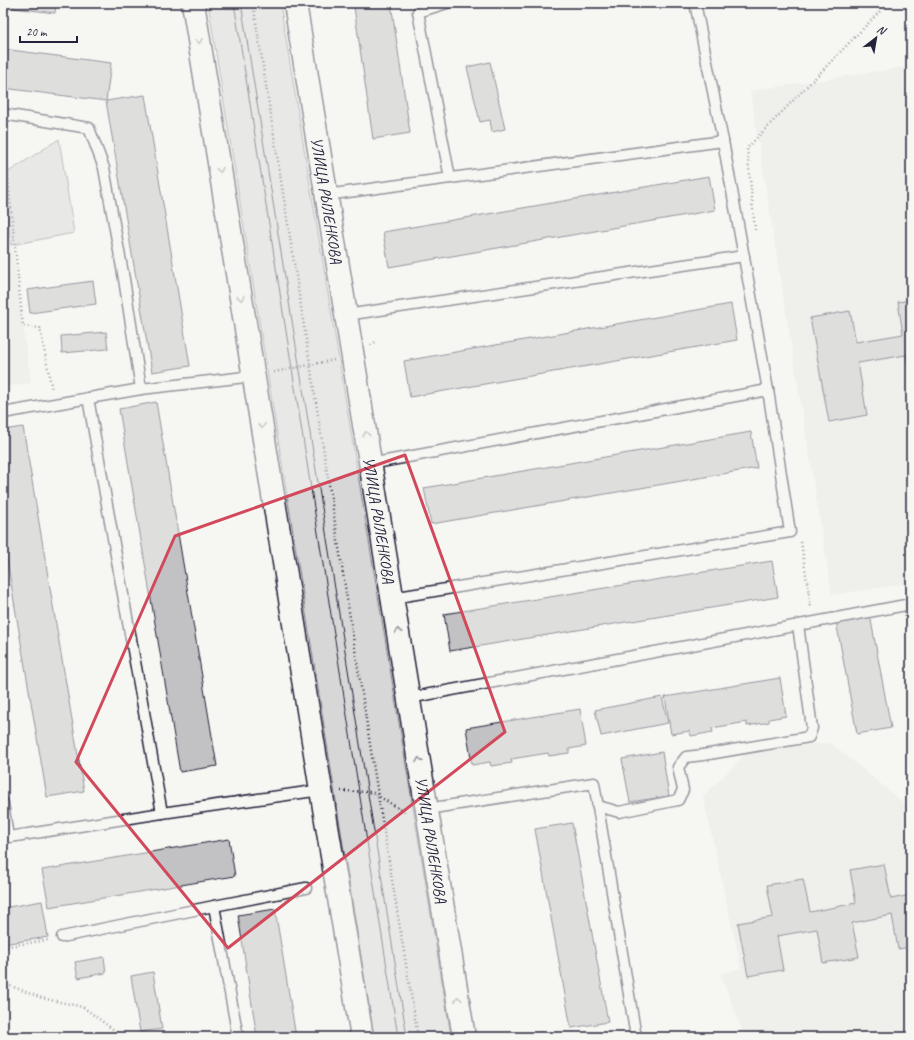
<svg xmlns="http://www.w3.org/2000/svg" width="914" height="1040" font-family="Caveat,sans-serif">
<rect width="100%" height="100%" fill="#f6f6f2"/>
<filter id="ink" filterUnits="userSpaceOnUse"><feTurbulence type="fractalNoise" baseFrequency=".025" numOctaves="2"/><feDisplacementMap in="SourceGraphic" scale="8" xChannelSelector="R" yChannelSelector="G"/><feConvolveMatrix kernelMatrix="1 2 1 2 8 2 1 2 1" color-interpolation-filters="sRGB"/></filter>
<g filter="url(#ink)">
<g fill="#e6e6e4">
<polygon points="911,66 911,583 832,595 750,91"/>
<polygon points="3,185 31,383 3,387"/>
<polygon points="831,743 911,809 911,1037 745,1037 720,974 741,968 703,796 750,750"/>
</g>
<g fill="#d7d7d7" stroke="#7c7c89">
<polygon points="208,3 280,3 451,1037 374,1037"/>
<polygon points="59,139 74,233 11,245 3,185 3,172 7,173"/>
</g>
<g fill="#c2c2c4" stroke="#22223b">
<polygon points="14,3 56,3 55,13 13,8"/>
<polygon points="384,3 391,3 410,133 373,139 354,7"/>
<polygon points="3,49 111,63 106,101 3,88"/>
<polygon points="490,62 505,129 492,132 490,120 480,122 467,67"/>
<polygon points="145,95 190,366 152,372 106,101"/>
<polygon points="709,176 715,210 389,267 383,232"/>
<polygon points="93,281 96,304 30,313 27,290"/>
<polygon points="911,300 911,380 906,355 858,363 867,415 829,422 810,318 850,311 856,342 903,334 898,302"/>
<polygon points="731,304 737,340 410,397 404,361"/>
<polygon points="106,332 108,349 62,353 61,336"/>
<polygon points="156,402 217,766 180,772 119,409"/>
<polygon points="23,427 84,791 47,797 3,536 3,430"/>
<polygon points="751,432 757,468 431,524 424,488"/>
<polygon points="772,561 778,597 450,651 444,614"/>
<polygon points="870,615 891,728 857,734 836,621"/>
<polygon points="780,678 786,716 769,719 769,722 747,726 747,722 712,728 713,732 691,736 690,731 671,734 665,697"/>
<polygon points="662,697 668,723 601,736 595,710"/>
<polygon points="580,709 586,746 569,749 569,753 549,756 548,753 511,759 512,763 491,766 490,762 472,765 466,728"/>
<polygon points="662,752 669,796 630,802 622,759"/>
<polygon points="572,823 608,1022 571,1028 535,829"/>
<polygon points="229,839 235,876 49,907 42,870"/>
<polygon points="884,864 891,899 911,895 911,947 898,949 892,915 852,923 859,957 823,963 817,929 777,936 783,970 748,976 738,923 773,917 767,885 803,879 810,912 856,903 850,870"/>
<polygon points="42,901 48,937 3,944 3,908"/>
<polygon points="275,909 296,1037 257,1037 238,915"/>
<polygon points="104,957 106,973 78,978 75,962"/>
<polygon points="153,972 162,1029 140,1032 131,976"/>
<polygon points="542,1032 543,1037 510,1037"/>
</g>
<g fill="none" stroke-linecap="round" stroke-linejoin="round">
<defs>
<g id="service">
<polyline points="447,3 418,12 450,178"/>
<polyline points="695,3 723,141"/>
<polyline points="3,114 89,128 104,168 124,279 141,389"/>
<polyline points="326,195 723,141 768,390 790,532 392,598"/>
<polyline points="346,315 744,256"/>
<polyline points="88,398 162,813"/>
<polyline points="3,413 141,389 254,376"/>
<polyline points="370,464 768,390"/>
<polyline points="909,604 911,615"/>
<polyline points="409,698 911,604"/>
<polyline points="3,803 8,837"/>
<polyline points="598,806 619,812 678,800 683,790 678,767 686,757 703,755 809,737 812,728 798,625"/>
<polyline points="427,809 594,783 636,1037"/>
<polyline points="3,838 162,813 321,790"/>
<polyline points="214,906 238,1037"/>
<polyline points="62,937 214,906 306,888"/>
</g>
<g id="secondary">
<polyline points="193,3 321,790 362,1037"/>
<path id="s1" d="M295 3 464 1037"/>
</g>
</defs>
<use href="#service" stroke="#22223b" stroke-width="13"/>
<use href="#secondary" stroke="#22223b" stroke-width="25"/>
<g stroke="#22223b" stroke-width="2.5" stroke-dasharray="1 3" stroke-linecap="butt">
<polyline points="253,3 378,795 418,1037"/>
<polyline points="3,149 5,150 23,326 40,328 52,390"/>
<polyline points="755,230 747,148 886,5 887,3"/>
<polyline points="371,345 377,341"/>
<polyline points="274,372 334,360"/>
<polyline points="801,542 811,608"/>
<polyline points="341,791 372,792 406,813"/>
<polyline points="3,947 48,940"/>
<polyline points="3,983 42,998 83,1007 123,1037"/>
</g>
<use href="#service" stroke="#f6f6f2" stroke-width="10"/>
<use href="#secondary" stroke="#f6f6f2" stroke-width="22"/>
<g stroke="#22223b" stroke-width="1">
<polyline points="234,3 398,1037"/>
<polyline points="241,3 407,1037"/>
</g>
</g>
<defs><path id="oneway-chevron" d="M-2-3.5L2.5 0L-2 3.5" fill="none" stroke-width="1.6" stroke-linecap="round" stroke-linejoin="round"/></defs>
<g stroke="#9797a0">
<use href="#oneway-chevron" transform="translate(199 41) rotate(81)"/>
<use href="#oneway-chevron" transform="translate(220 170) rotate(81)"/>
<use href="#oneway-chevron" transform="translate(241 298) rotate(81)"/>
<use href="#oneway-chevron" transform="translate(262 426) rotate(81)"/>
<use href="#oneway-chevron" transform="translate(366 434) rotate(-99)"/>
<use href="#oneway-chevron" transform="translate(398 631) rotate(-99)"/>
<use href="#oneway-chevron" transform="translate(419 760) rotate(-99)"/>
<use href="#oneway-chevron" transform="translate(458 999) rotate(-99)"/>
</g>
</g>
<path d="M0 0H914V1040H0ZM405 455 505 732 228 948 76 762 175 536Z" fill="#f6f6f2" fill-opacity=".55" fill-rule="evenodd"/>
<path fill="none" stroke="#d1495b" stroke-width="3" stroke-linejoin="round" d="M405 455 505 732 228 948 76 762 175 536Z"/>
<g text-anchor="middle" stroke-width="3" stroke-linejoin="round" paint-order="stroke">
<g font-size="16" fill="#22223b" stroke="#f6f6f2">
<text dy="6" stroke="none"><textPath href="#s1" startOffset="200">УЛИЦА РЫЛЕНКОВА</textPath></text>
<text dy="6" stroke="none"><textPath href="#s1" startOffset="524">УЛИЦА РЫЛЕНКОВА</textPath></text>
<text dy="6" stroke="none"><textPath href="#s1" startOffset="848">УЛИЦА РЫЛЕНКОВА</textPath></text>
</g>
</g>
<rect width="914" height="1040" fill="none" stroke="#f6f6f2" stroke-width="16"/>
<rect x="8" y="8" width="898" height="1024" fill="none" stroke="#22223b" stroke-width="1.5" filter="url(#ink)"/>
<g transform="translate(876 38) rotate(31)" stroke="#f6f6f2" stroke-width="3" paint-order="stroke">
<path d="M0-3L7 15L0 10L-7 15Z" fill="#22223b"/>
<text y="-6" font-size="11" font-weight="bold" text-anchor="middle" fill="#22223b">N</text>
</g>
<path d="M20 36v6h57v-6" fill="none" stroke="#22223b" stroke-width="2"/>
<text x="26" y="36" font-size="12" fill="#22223b" stroke="#f6f6f2" stroke-width="3" paint-order="stroke">20 m</text>
</svg>
